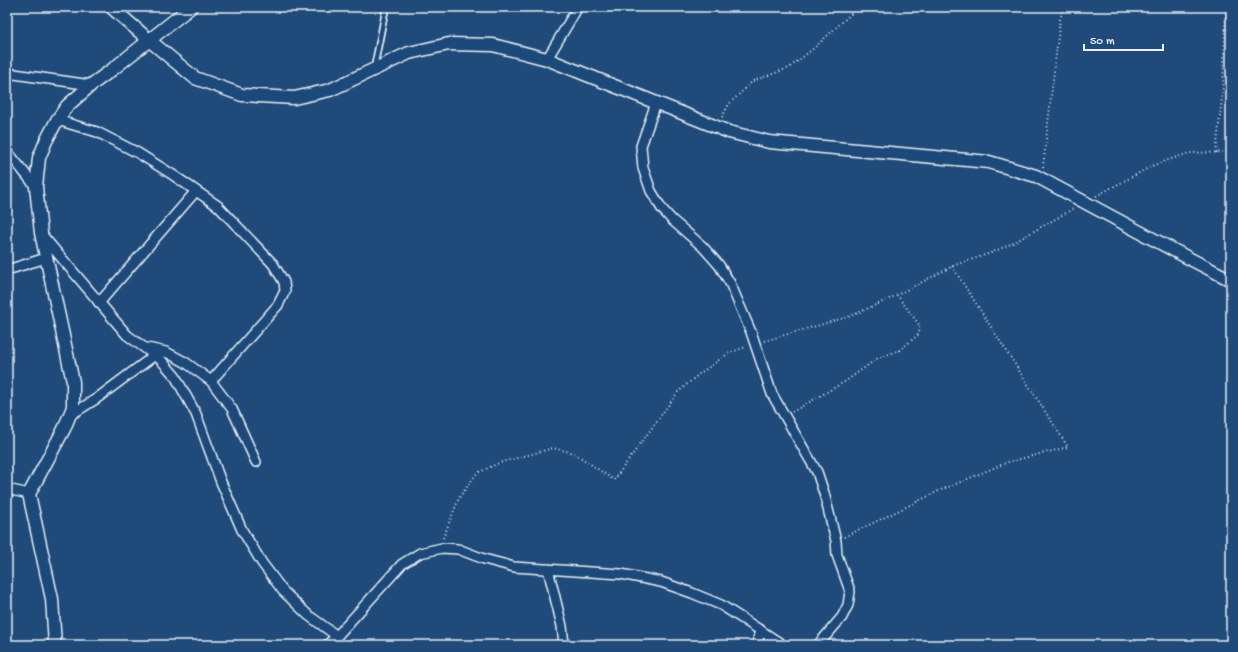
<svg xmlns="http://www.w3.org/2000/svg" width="1238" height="652" font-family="'Gochi Hand',sans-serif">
<rect width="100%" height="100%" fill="#1f4a7a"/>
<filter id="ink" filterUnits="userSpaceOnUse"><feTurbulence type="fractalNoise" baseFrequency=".025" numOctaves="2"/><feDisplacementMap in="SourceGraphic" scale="8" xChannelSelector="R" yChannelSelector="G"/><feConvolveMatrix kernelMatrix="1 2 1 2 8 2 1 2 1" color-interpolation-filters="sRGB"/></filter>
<g filter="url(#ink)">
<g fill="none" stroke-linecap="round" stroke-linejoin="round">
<defs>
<polyline id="lane" points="374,68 386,7"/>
<g id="street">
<polyline points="547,59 578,7"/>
<polyline points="7,73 91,85"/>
<polyline points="656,103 641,146 643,168 651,191 662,209 672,220 702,246 719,265 730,283 751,332 772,394 817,472 824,493 836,541 837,555 850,591 848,605 842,617 818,645"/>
<polyline points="57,120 97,132 138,153 173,175 218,206 273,264 284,282 285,291 278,305 211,381"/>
<polyline points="7,151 36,187"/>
<polyline points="42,235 127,335 161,360 175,376 196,414 221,482 242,530 262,563 283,591 308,615 337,636"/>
<polyline points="7,270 46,258"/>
<polyline points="99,303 196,191"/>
<polyline points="147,348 166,352 185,362 211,381 232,409 256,462"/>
<polyline points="69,416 96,399 155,355"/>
<polyline points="7,489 29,494"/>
<polyline points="548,569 562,626 564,645"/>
<polyline points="327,645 337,636 402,564 420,553 442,548 458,549 484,559 514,567 621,574 661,582 692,593 721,605 783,645"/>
<polyline points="757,645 760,630"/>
</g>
<g id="secondary">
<polyline points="111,7 149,40 195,78 242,95 294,98 330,90 409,53 449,44 493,45 547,59 729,132 769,142 989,162 1036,176 1192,260 1231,280"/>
<polyline points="55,645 52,599 29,494 64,429 73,407 73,382 41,233 36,187 39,158 46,141 57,120 67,106 91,85 113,69 191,7"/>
</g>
</defs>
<use href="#lane" stroke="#e8f1f8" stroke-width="8"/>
<use href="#street" stroke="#e8f1f8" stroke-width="12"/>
<use href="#secondary" stroke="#e8f1f8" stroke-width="15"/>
<g stroke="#e8f1f8" stroke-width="2" stroke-dasharray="1 3" stroke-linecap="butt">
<polyline points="722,117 729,104 753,81 789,68 814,48 853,12 855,7"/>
<polyline points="1216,153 1223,88 1226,7"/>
<polyline points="1043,167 1060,19 1062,12 1071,7"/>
<polyline points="1096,196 1154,165 1189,153 1231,152"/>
<polyline points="764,341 851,316 887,300 955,265 991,253 1013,243 1073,209"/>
<polyline points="792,412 846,381 878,358 900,350 919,334 920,326 897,295"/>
<polyline points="844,537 941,490 1008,462 1068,447 952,266"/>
<polyline points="443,538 459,498 477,473 499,463 553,448 574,453 614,480 678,392 699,374 729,353 746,347"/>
</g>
<use href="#lane" stroke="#1f4a7a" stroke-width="4.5"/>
<use href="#street" stroke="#1f4a7a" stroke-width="9"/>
<use href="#secondary" stroke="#1f4a7a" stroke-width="12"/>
</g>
</g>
<rect width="1238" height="652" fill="none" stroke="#1f4a7a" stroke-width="24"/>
<rect x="12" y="12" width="1214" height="628" fill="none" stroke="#e8f1f8" stroke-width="1.5" filter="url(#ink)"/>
<path d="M1084 44v6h79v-6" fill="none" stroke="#e8f1f8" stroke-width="2"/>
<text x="1090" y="44" font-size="12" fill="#e8f1f8" stroke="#1f4a7a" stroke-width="3" paint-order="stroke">50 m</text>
</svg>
